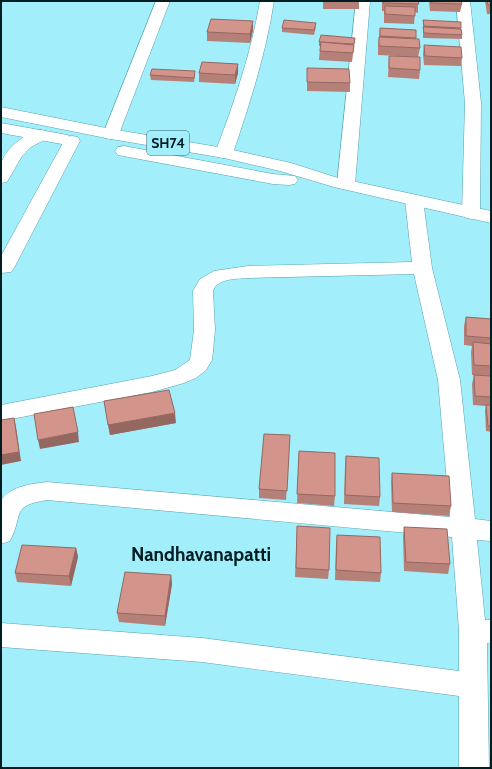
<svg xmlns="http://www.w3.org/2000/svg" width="492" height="769" font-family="Cabin,sans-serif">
<rect width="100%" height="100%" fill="#a2eefb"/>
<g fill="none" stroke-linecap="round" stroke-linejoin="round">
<defs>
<g id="street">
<polygon points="156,1 170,1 119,134 117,138 111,139 105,138 103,134"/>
<path d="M260 1H274C266 53 250 103 233 153L230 157 224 158 218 157 215 153C234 103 251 54 260 1Z"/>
<polygon points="356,1 370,1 355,184 352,188 346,189 340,188 337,184"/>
<polygon points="456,1 470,1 481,103 480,213 478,217 471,219 464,217 462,213 465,103"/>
<path d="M40 130 46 131 48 135 46 139 31 147 22 156 7 182 1 183C1 177 0 167 2 161 8 146 25 134 40 130Z"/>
<polygon points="72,136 78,137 80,141 14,268 11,272 1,273 1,256 64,141 66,137"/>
<path d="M414 195 420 196 423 200 432 268 460 380 475 519 491 521V541L477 540 485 620H491V644L487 643 489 768H459V696L202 662 1 647V623L202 638 459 671V630L452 537 47 500C10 506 24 514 10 541L1 544 2 499C12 486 31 484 47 482L450 517 438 380 414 274 248 278C237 279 217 278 213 291L215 330 213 351 212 360 206 370 196 378 184 383 152 392 1 421V405L152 376 175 370 190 360 194 330 193 291 200 279 214 271 248 266 412 262 405 200 408 196Z"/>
</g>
<g id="primary">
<polygon points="1,107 111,129 224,148 291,163 338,178 491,211 491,223 334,187 280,171 224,158 111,139 1,117"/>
<polygon points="1,123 62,134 68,135 70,139 68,143 62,144 1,133"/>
<polygon points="124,146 273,174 295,176 298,180 295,184 289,185 273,184 118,155 115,151 118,147"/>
</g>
</defs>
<use href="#street" stroke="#57a3af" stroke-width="1"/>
<use href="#primary" stroke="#57a3af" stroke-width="1"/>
<use href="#street" fill="#fff" fill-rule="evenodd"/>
<use href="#primary" fill="#fff" fill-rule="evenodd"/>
</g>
<g fill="#b58078">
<polygon points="197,1 214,1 214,2"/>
<rect x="323" y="1" width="36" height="8"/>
<polygon points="382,1 418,1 418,13 415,12 414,24 384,23 384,11 382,11"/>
<polygon points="429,1 461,1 462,4 460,12 430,11"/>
<polygon points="485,1 491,1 491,14 487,14"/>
<polygon points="423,20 461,28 462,35 462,39 423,38"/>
<polygon points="316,27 314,35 282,32 282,28"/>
<polygon points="380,28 416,30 416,39 420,48 418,57 378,55 378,46"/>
<polygon points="253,30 250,43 207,41 207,32"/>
<polygon points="355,38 352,62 319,60 320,46 319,46 319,42"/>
<polygon points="424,45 462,58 461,66 424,65 423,54"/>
<polygon points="389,56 420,70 419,79 388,77"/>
<polygon points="238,64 238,73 235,84 199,82 199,73"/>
<polygon points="307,68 350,83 350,92 307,91"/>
<polygon points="195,71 195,76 194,82 151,80 150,75"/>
<polygon points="466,317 491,319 491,432 486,431 485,410 486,406 473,405 472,384 474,375 472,375 471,352 472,346 464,345 464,326"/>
<polygon points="104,401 176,423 110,435"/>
<polygon points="290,435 286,500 259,498 259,489"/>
<polygon points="299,451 335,496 334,506 297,503"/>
<polygon points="346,456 380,497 379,506 344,504 345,465"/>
<polygon points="392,473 451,506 449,516 392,512 391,482"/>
<polygon points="297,526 329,570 328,579 295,577"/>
<polygon points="404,527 450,564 448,574 404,571 403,536"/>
<polygon points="337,535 381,573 380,582 335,580 336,544"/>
<polygon points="76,548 78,557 71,586 17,582 15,573"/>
<polygon points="171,575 172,584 165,626 119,622 117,613"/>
</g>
<g fill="#946861">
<polygon points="253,21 253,30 250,43 250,34"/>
<polygon points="238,64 238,73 235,84 235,75"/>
<polygon points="175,413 176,423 110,435 108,425"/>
<polygon points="14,418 16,427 21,461 1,465 1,455"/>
<polygon points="78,432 79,442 40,449 38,440"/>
<polygon points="76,548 78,557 71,586 69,576"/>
<polygon points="171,575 172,584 165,626 165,616"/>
</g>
<g fill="#d3958b" stroke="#946861">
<polygon points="383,1 418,1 419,4 383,3"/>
<polygon points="431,1 461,1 462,4 431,3"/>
<polygon points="487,1 491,1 491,5 488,5"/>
<polygon points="385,6 415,7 415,16 385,14"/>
<polygon points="211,19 253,21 250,34 207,32"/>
<polygon points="284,20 316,23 314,30 282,28"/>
<polygon points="423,20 461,22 461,28 424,26"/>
<polygon points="423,27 461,29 462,35 424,33"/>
<polygon points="380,28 416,30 416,38 380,36"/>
<polygon points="321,35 355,38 354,44 319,42"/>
<polygon points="379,37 419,39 420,48 379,46"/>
<polygon points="321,42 354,45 353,53 320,51"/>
<polygon points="424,45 461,47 462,58 425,56"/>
<polygon points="389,56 420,57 420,70 389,68"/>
<polygon points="202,62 238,64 235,75 199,73"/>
<polygon points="307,68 349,69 350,83 307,82"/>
<polygon points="152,69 195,71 194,78 150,75"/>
<polygon points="466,317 491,319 491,338 466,336"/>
<polygon points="473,342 491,344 491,366 474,365"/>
<polygon points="474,375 491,376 491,397 475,396"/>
<polygon points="169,390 175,413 108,425 104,401"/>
<polygon points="486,405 491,405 491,426 488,426"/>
<polygon points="73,407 78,432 38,440 34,414"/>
<polygon points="14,418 19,452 1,455 1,420"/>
<polygon points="264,434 290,435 287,491 259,489"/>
<polygon points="299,451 335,453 335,496 297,494"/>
<polygon points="346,456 379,458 380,497 345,495"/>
<polygon points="392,473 449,476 451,506 393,503"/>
<polygon points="297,526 330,528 329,570 296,568"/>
<polygon points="404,527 447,529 450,564 406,562"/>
<polygon points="337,535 380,537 381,573 336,570"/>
<polygon points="22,545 76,548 69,576 15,573"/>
<polygon points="125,572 171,575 165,616 117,613"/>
</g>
<g text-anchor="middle" stroke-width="3" stroke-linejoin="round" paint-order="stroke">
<rect fill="#a2eefb" stroke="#315c63" stroke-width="1" x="147" y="131" width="42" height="24" rx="3"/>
<g font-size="14" font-weight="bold" fill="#001d22">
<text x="168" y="148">SH74</text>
</g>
<g font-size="19" font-weight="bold" fill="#001d22" stroke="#a2eefb">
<text x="201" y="561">Nandhavanapatti</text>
</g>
</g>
<rect width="492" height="769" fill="none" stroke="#001d22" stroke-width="4"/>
</svg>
